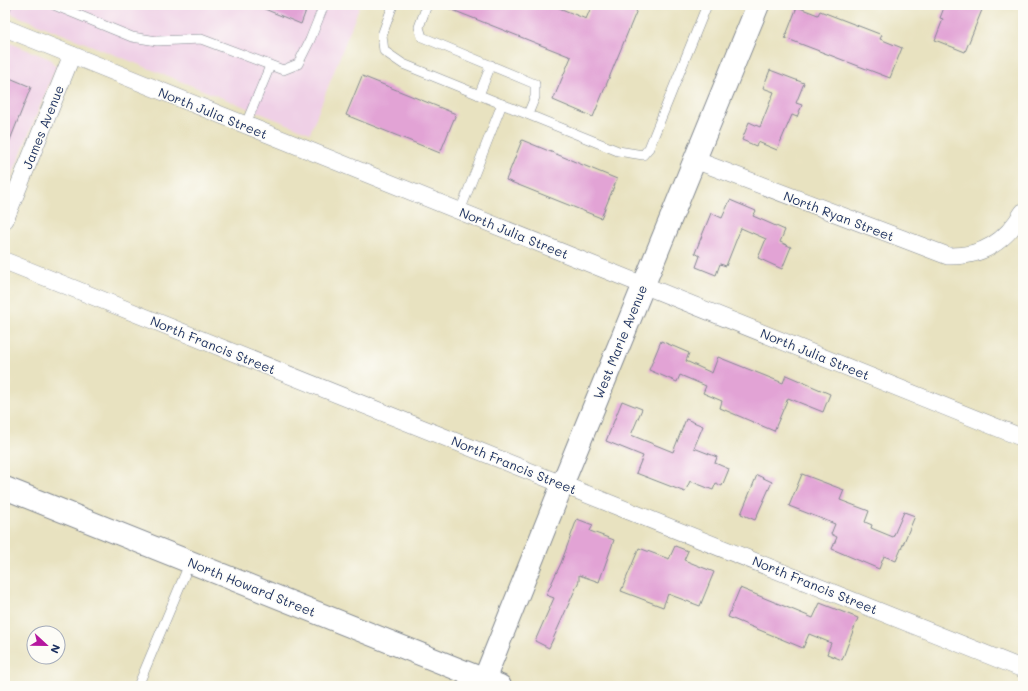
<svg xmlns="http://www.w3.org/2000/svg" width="1028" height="691" font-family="Mali,sans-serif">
<rect width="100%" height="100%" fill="#fdfcf7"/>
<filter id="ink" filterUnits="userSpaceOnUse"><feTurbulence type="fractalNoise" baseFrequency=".025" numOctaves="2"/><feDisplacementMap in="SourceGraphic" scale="8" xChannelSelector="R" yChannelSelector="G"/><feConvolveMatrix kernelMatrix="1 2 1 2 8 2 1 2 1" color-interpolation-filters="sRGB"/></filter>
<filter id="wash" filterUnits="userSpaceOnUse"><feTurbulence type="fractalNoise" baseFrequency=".012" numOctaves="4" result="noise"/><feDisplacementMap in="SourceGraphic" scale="16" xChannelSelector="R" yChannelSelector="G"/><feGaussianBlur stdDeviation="0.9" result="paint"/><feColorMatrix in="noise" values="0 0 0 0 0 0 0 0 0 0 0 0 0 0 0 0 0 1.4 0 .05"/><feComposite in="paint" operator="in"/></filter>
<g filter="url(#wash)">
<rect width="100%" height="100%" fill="#e8e2c0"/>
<g fill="#efd0e6">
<polygon points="5,5 360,5 310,133 5,11"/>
<polygon points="5,41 50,59 56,67 5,193"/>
</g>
<g id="blocks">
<g fill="#e2a3d5">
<polygon points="255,5 308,5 301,24"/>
<polygon points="440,5 552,5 586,19 592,5 639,5 593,117 553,100 571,57"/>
<polygon points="945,5 984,5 965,52 935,40 943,19 940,18"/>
<polygon points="797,7 818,15 820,11 882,35 880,39 902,48 890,78 785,38"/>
<polygon points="770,70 804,83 796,103 802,105 797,117 792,115 777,150 758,142 756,146 742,140 749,122 760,127 774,92 763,88"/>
<polygon points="5,76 31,87 6,150 5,150"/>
<polygon points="362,76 456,114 440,153 346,115"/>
<polygon points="522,140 617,179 601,218 506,180"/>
<polygon points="730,200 756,211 753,216 785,230 780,242 791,247 782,269 758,258 766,239 741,228 726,266 720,264 716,275 696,267 700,256 695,253 711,213 722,218"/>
<polygon points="661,341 689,353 686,361 712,373 718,357 783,383 786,375 830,394 823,412 788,398 774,431 720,408 722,401 703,393 706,386 680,375 677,382 649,370"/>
<polygon points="622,401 642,409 631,435 673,452 686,419 703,426 694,448 717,457 715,463 729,469 722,486 716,483 713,490 690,481 685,492 636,473 643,456 606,441"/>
<polygon points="802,474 844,490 840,500 869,511 865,522 872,525 871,528 893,537 904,512 915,516 896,561 884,556 879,569 832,549 837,537 831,534 835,524 789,506"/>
<polygon points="757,475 772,482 755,520 741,514"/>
<polygon points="577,519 593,525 590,531 614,540 599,582 579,575 579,581 549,648 535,641 554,598 546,595 561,563"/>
<polygon points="675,546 688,551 684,560 714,572 700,606 668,594 663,607 621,591 639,548 669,559"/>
<polygon points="740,588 813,618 820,603 858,618 842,660 827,654 831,643 809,634 803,648 728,617"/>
</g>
</g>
</g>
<g filter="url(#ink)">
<use href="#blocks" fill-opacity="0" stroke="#82888f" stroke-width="1"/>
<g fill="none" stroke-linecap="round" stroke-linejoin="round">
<defs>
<g id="service">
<polyline points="54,5 132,37 157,41 201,39 283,70 298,64 310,40 324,5"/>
<polyline points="393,5 382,35 384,51 403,64 618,151 643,155 649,148 707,5"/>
<polyline points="427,5 419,27 422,37 535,84 535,97 528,114"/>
<polyline points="5,10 7,5"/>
<polyline points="479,95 491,65"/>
<polyline points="245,126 270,66"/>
<polyline points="460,211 502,104"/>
<polyline points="138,686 190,562"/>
</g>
<g id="minor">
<polyline points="5,28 1023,438"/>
<path d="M695 160 948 256C983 257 1006 241 1023 212"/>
<polyline points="5,220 72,55"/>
<polyline points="5,261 1023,669"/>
</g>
<g id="tertiary">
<polyline points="5,488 500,686"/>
<polyline points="484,680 562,485 758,5"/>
</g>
</defs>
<use href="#service" stroke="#82888f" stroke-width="10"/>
<use href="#minor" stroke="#82888f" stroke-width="18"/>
<use href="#tertiary" stroke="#82888f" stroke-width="24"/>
<use href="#service" stroke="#fff" stroke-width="9"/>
<use href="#minor" stroke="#fff" stroke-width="17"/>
<use href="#tertiary" stroke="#fff" stroke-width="22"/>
</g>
</g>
<g text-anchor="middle" stroke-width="3" stroke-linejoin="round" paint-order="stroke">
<g font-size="13" fill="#1b2f5e" stroke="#fdfcf7">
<text transform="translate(213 113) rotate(22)" y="5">North Julia Street</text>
<text transform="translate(43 127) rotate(-68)" y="5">James Avenue</text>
<text transform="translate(839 216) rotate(21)" y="5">North Ryan Street</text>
<text transform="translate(514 233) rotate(22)" y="5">North Julia Street</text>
<text transform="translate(620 342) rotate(-68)" y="5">West Marie Avenue</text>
<text transform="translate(213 345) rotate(22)" y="5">North Francis Street</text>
<text transform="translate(815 354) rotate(22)" y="5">North Julia Street</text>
<text transform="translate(514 465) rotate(22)" y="5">North Francis Street</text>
<text transform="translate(815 585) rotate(22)" y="5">North Francis Street</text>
<text transform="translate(252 587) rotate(22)" y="5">North Howard Street</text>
</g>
</g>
<rect width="1028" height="691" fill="none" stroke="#fdfcf7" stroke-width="20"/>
<g transform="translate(46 645) rotate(112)"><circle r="19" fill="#fdfcf7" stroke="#a3aaba"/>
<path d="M0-3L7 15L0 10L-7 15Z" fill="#b5179e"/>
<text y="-6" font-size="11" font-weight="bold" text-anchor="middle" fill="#1b2f5e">N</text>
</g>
</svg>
